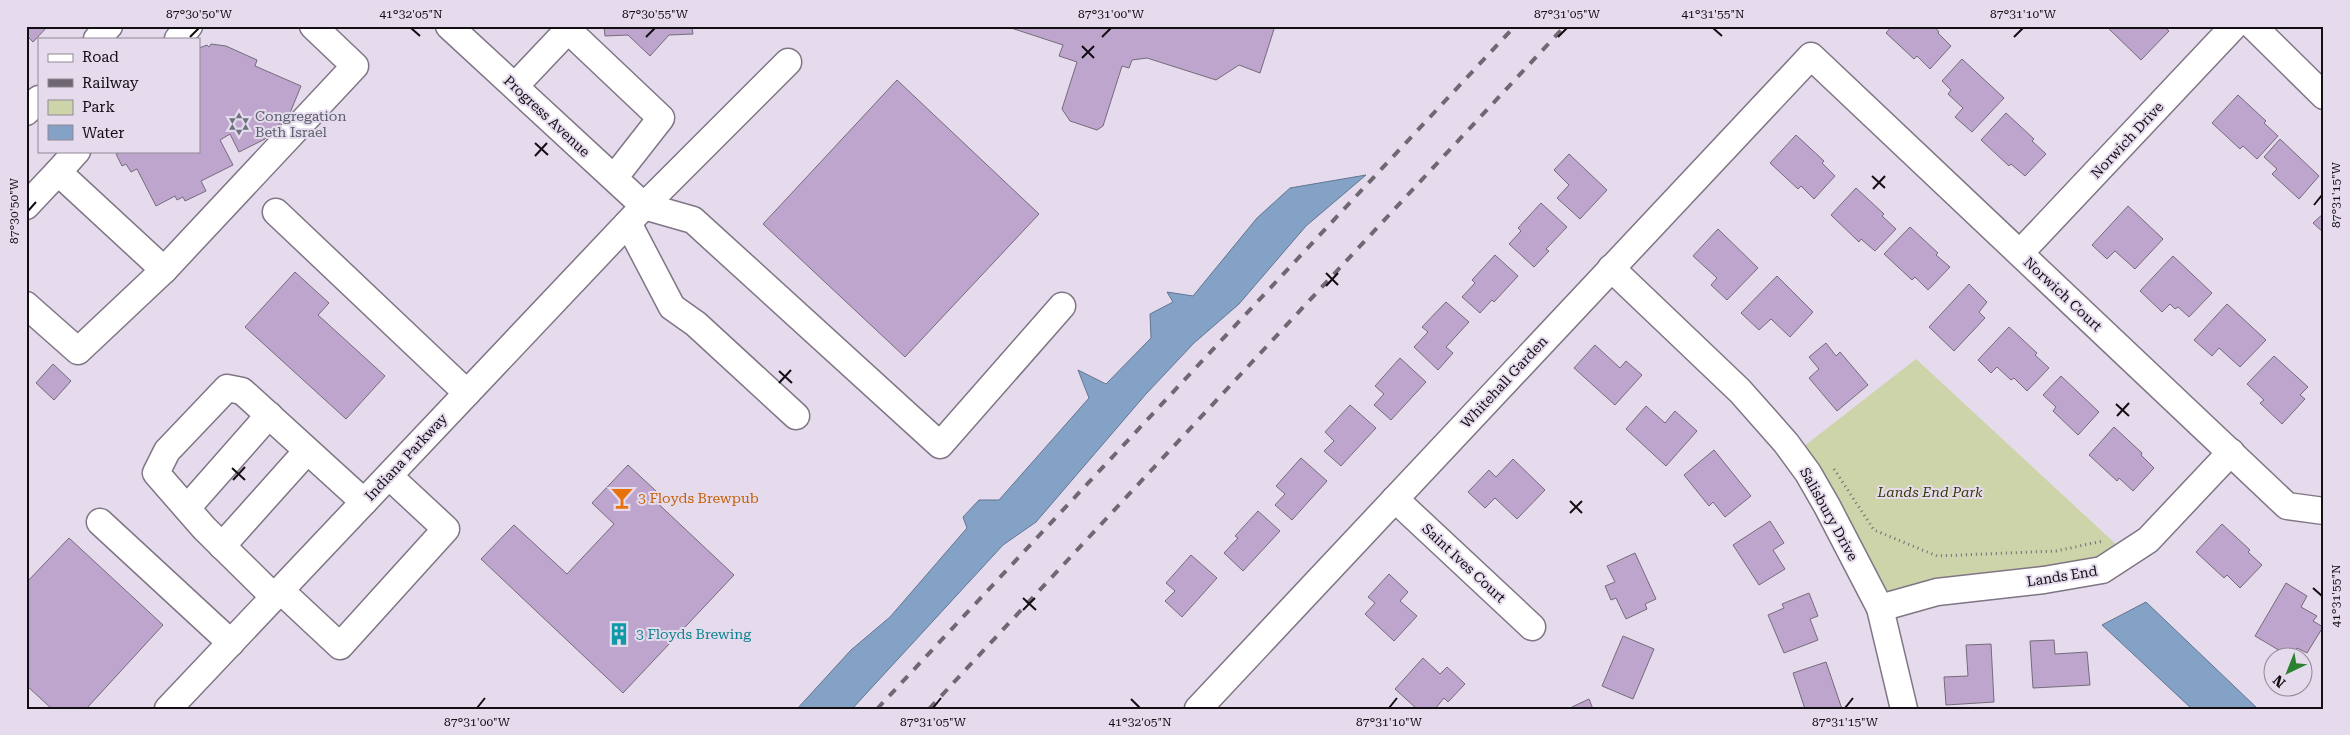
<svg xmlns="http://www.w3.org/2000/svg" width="2350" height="735" font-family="'Roboto Serif',serif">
<rect width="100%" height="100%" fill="#e5dbec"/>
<polygon fill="#cdd4a9" points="1916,359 2119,547 2089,562 2049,569 1953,576 1884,593 1803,447"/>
<g fill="#84a1c6" stroke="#627591">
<polygon points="1366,175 1306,226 1239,304 1194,343 1146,394 1036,522 1003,545 852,709 797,709 851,650 890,617 967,528 963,517 979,500 999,500 1089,398 1078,370 1106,384 1151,338 1150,314 1173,302 1167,292 1193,296 1257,218 1290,188"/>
<polygon points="2146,602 2258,709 2192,709 2102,625"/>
</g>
<g fill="#bea5cd" stroke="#756b7a">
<polygon points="26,26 48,26 33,42 26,35"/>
<polygon points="604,26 692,26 693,34 669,35 650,56 628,35 605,36"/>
<polygon points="1005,26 1275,26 1260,73 1239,65 1216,80 1147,58 1132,60 1129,68 1122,66 1103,126 1097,130 1070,121 1062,109 1077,62 1059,56 1063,45"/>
<polygon points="1892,26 1934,26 1939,32 1938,33 1951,46 1930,69 1917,56 1914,59 1886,33"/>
<polygon points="2106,26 2163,26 2169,31 2141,60"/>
<polygon points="211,44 226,46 257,60 255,66 301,86 290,113 265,139 239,152 230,134 220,140 233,165 201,181 206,191 185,201 183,197 177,200 175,196 156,206 137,169 131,172 126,164 122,166 116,154 122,151 199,151 199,48 207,45 209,47"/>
<polygon points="1962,59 2004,98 1972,132 1955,117 1963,108 1948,94 1951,90 1942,81"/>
<polygon points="897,80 1039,214 905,357 763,224"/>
<polygon points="2238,95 2266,121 2264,123 2278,136 2257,159 2243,146 2240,149 2212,123"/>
<polygon points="2006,113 2034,139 2032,141 2046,154 2025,176 2011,164 2009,166 1981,140"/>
<polygon points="1796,135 1824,161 1822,163 1835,176 1814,199 1801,186 1798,189 1770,163"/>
<polygon points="2280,139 2319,176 2299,199 2272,174 2277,169 2264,157"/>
<polygon points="1569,154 1607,190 1580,219 1557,198 1569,185 1554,170"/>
<polygon points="1856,188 1884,214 1882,216 1896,229 1875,251 1861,239 1859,242 1831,215"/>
<polygon points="1541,203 1567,227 1546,249 1549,251 1534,267 1509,244 1521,231 1518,228"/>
<polygon points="2128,206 2163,239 2135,269 2115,251 2107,259 2092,245"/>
<polygon points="2324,213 2324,233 2313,223"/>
<polygon points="1910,227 1938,253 1936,255 1950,267 1928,290 1915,277 1912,280 1884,254"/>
<polygon points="1718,229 1758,268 1727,300 1711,285 1717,278 1693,256"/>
<polygon points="1495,255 1518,276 1494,302 1492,300 1480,313 1462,297 1475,283 1472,280"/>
<polygon points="2173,256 2212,293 2189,317 2178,307 2175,309 2170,304 2162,312 2140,291"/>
<polygon points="295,272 329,303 318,315 385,376 346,419 245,327"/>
<polygon points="1777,276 1813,312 1790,337 1771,319 1759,330 1741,313"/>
<polygon points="1969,284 1987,302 1979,312 1985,318 1954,351 1929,327"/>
<polygon points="1446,302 1469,322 1446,347 1453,353 1438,370 1414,347 1428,332 1422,327"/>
<polygon points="2227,304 2266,340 2240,367 2219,348 2212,356 2194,340"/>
<polygon points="2009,327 2037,353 2035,355 2049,368 2027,391 2014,378 2011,380 1997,367 1991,373 1978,360"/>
<polygon points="1826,343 1836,356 1840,352 1868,385 1837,411 1809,378 1819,369 1809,357"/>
<polygon points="1595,345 1620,368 1626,361 1642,375 1615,405 1574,368"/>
<polygon points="2274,356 2308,387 2300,395 2305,399 2282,424 2260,403 2264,400 2247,384"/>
<polygon points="1400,358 1426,382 1391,420 1374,405 1384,394 1375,386"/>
<polygon points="53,364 71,381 54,400 36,383"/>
<polygon points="2061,376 2099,412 2078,435 2053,411 2056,407 2043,395"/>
<polygon points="1350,405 1376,428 1341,466 1324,451 1334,441 1325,432"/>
<polygon points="1646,406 1665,423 1675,411 1697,431 1666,466 1626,429"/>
<polygon points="2114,427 2142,453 2141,455 2154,468 2133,491 2119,478 2117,481 2089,455"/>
<polygon points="1714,450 1751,496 1725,517 1713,502 1709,506 1684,475"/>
<polygon points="1301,458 1327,481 1292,520 1275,505 1285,494 1276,486"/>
<polygon points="1513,459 1545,490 1517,519 1495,498 1485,508 1468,492 1489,470 1496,477"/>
<polygon points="628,465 656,491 650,496 734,575 623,693 481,559 514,525 567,574 614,524 592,503"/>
<polygon points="1258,511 1280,531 1243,571 1224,553 1238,538 1235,536"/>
<polygon points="1770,521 1784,543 1773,550 1785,569 1759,585 1733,545"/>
<polygon points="2222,524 2250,550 2248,552 2262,565 2240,588 2227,575 2224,578 2196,552"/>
<polygon points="69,538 163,625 86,709 52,709 26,685 26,583"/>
<polygon points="1635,553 1656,599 1645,604 1647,609 1626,619 1616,598 1611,600 1605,586 1615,582 1607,566"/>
<polygon points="1191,555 1217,578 1182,617 1165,601 1175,591 1166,583"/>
<polygon points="1389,574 1408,592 1400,601 1417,616 1394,641 1365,614 1375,603 1368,597"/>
<polygon points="2286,583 2307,596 2301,607 2317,616 2313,621 2323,627 2307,653 2297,648 2292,658 2255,636"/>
<polygon points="1809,593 1818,616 1810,619 1818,640 1784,653 1768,615 1784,608 1782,604"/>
<polygon points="1623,636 1654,649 1633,699 1602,686"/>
<polygon points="2054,640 2055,654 2087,652 2090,685 2033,688 2030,641"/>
<polygon points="1991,644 1994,702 1946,705 1944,677 1968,676 1966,645"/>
<polygon points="1423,658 1440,674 1447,667 1465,684 1448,702 1444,698 1435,709 1417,709 1395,689"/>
<polygon points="1826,662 1842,709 1805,709 1793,673"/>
<polygon points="1589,699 1593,709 1573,709 1572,707"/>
</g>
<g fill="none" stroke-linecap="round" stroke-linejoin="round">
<defs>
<g id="minor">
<polyline points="449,26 644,206 693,220 940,445 1062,306"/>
<polyline points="2253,26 2324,96"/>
<polyline points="97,39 109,26"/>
<polyline points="178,39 189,26"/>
<polyline points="515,86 568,30 661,118 614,178"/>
<polyline points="26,112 39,99"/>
<polyline points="77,151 58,172 164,270 355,66 313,26"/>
<polyline points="26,206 58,172"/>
<polyline points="276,212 467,393"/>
<polyline points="628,223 672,307 696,324 796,416"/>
<polyline points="2020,253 2234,26"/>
<polyline points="1611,268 1740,391 1786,443 1808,473 1827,506 1880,608 1904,709"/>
<polyline points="26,305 78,351 164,270"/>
<polyline points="1395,499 1532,627"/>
<polyline points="187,508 269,415"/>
<polyline points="100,522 231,643"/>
<polyline points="222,546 307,451"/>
<polyline points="280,590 340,646 446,529 389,476"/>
<polyline points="274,597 204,528 156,473 167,451 227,388 242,391 364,502"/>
<polyline points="1880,608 1937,592 2044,580 2102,570 2148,540 2231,452"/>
<polyline points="168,709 644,206 788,62"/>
<polyline points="1198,709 1811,56 2287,506 2324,511"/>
</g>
</defs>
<use href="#minor" stroke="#7f7584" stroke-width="29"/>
<polyline stroke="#716b76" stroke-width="3" stroke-dasharray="1 4" stroke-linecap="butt" points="1834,469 1874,530 1937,556 2056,551 2103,541"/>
<use href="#minor" stroke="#fff" stroke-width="26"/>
<g stroke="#6f6873" stroke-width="4" stroke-dasharray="9 9" stroke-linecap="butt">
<polyline points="877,709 1515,26"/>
<polyline points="929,709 1565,26"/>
</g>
</g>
<path fill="none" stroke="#120e14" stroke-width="2" d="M411 28 420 36M1713 28 1722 36M190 37 199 28M646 37 655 28M1102 37 1111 28M1558 37 1567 28M2014 37 2023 28M1082 46 1094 58M1082 58 1094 46M535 143 548 155M535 156 547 143M1872 176 1885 188M1873 189 1885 176M2314 205 2322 195M28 211 36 202M1326 273 1338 285M1326 286 1338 273M779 371 792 383M779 383 791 370M2116 404 2129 416M2117 416 2129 403M232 468 245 480M233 480 245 467M1570 501 1582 513M1570 513 1582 501M2313 588 2322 596M1023 598 1036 610M1023 610 1035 598M1131 699 1140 708M477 708 485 698M933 708 941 698M1389 708 1397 698M1845 708 1853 698"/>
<defs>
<symbol id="synagogue-bare" viewBox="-9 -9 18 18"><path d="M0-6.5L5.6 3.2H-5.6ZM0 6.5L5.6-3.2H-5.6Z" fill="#6b7280" stroke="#e5dbec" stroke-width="2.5" paint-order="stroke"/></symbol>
<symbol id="bar-bare" viewBox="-9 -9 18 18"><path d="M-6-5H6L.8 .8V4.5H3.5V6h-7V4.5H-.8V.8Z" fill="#e8710a" stroke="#e5dbec" stroke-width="2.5" paint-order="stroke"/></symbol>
<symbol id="building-bare" viewBox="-9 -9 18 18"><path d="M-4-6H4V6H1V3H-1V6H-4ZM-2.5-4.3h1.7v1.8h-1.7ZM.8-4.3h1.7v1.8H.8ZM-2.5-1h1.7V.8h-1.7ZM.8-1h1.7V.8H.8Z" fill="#0f9aa8" stroke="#e5dbec" stroke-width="2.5" paint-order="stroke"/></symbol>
</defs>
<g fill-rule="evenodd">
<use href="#synagogue-bare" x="223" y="108" width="32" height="32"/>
<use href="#bar-bare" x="606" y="482" width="32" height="32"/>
<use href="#building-bare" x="603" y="618" width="32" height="32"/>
</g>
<g text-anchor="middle" stroke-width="4" stroke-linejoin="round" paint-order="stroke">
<g font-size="14" fill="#5b616d" stroke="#e5dbec" text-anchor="start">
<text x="255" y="121">Congregation<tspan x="255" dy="16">Beth Israel</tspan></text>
</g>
<g font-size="14" fill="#120e14" stroke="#e5dbec">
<text transform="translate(547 116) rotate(43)" y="5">Progress Avenue</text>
<text transform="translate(2127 140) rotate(-47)" y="5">Norwich Drive</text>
<text transform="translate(2063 294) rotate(43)" y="5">Norwich Court</text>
<text transform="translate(1504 382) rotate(-47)" y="5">Whitehall Garden</text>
<text transform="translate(406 457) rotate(-47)" y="5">Indiana Parkway</text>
<text transform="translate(1829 514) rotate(61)" y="5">Salisbury Drive</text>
<text transform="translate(1464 563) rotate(43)" y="5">Saint Ives Court</text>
<text transform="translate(2062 576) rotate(-9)" y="5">Lands End</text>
</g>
<g font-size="14" font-style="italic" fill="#363b02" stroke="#e5dbec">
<text x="1930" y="497">Lands End Park</text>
</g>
<g font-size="14" fill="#c56008" stroke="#e5dbec" text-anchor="start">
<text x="638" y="503">3 Floyds Brewpub</text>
</g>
<g font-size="14" fill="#0d838f" stroke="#e5dbec" text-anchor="start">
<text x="636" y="639">3 Floyds Brewing</text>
</g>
</g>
<rect width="2350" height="735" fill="none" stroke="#e5dbec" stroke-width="55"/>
<rect x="38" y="38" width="162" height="115" fill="#e5dbec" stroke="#918996"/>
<rect x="48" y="54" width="25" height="8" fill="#ffffff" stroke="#918996"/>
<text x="82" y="62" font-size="15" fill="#120e14">Road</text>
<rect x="48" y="79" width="25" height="8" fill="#6f6873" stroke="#918996"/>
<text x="82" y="88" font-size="15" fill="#120e14">Railway</text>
<rect x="48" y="100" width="25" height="15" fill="#cdd4a9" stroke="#918996"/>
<text x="82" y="112" font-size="15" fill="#120e14">Park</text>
<rect x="48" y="125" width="25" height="15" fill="#84a1c6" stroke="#918996"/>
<text x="82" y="138" font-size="15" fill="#120e14">Water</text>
<g transform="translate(2288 672) rotate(223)"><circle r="24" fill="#e5dbec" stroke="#918996"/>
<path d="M0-4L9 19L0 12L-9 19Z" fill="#2b812f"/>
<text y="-8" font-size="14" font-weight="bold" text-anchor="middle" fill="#120e14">N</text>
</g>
<rect x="28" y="28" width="2294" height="680" fill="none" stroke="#120e14" stroke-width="2"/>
<g font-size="12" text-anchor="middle" fill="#120e14">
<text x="199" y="18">87°30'50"W</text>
<text x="411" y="18">41°32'05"N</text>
<text x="655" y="18">87°30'55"W</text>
<text x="1111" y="18">87°31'00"W</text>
<text x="1567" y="18">87°31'05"W</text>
<text x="1713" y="18">41°31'55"N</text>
<text x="2023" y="18">87°31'10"W</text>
<text transform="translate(2336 195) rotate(-90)" y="4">87°31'15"W</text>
<text transform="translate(14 211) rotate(-90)" y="4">87°30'50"W</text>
<text transform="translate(2336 596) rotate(-90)" y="4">41°31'55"N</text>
<text x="477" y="726">87°31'00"W</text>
<text x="933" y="726">87°31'05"W</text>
<text x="1140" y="726">41°32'05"N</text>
<text x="1389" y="726">87°31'10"W</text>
<text x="1845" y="726">87°31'15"W</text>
</g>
</svg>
